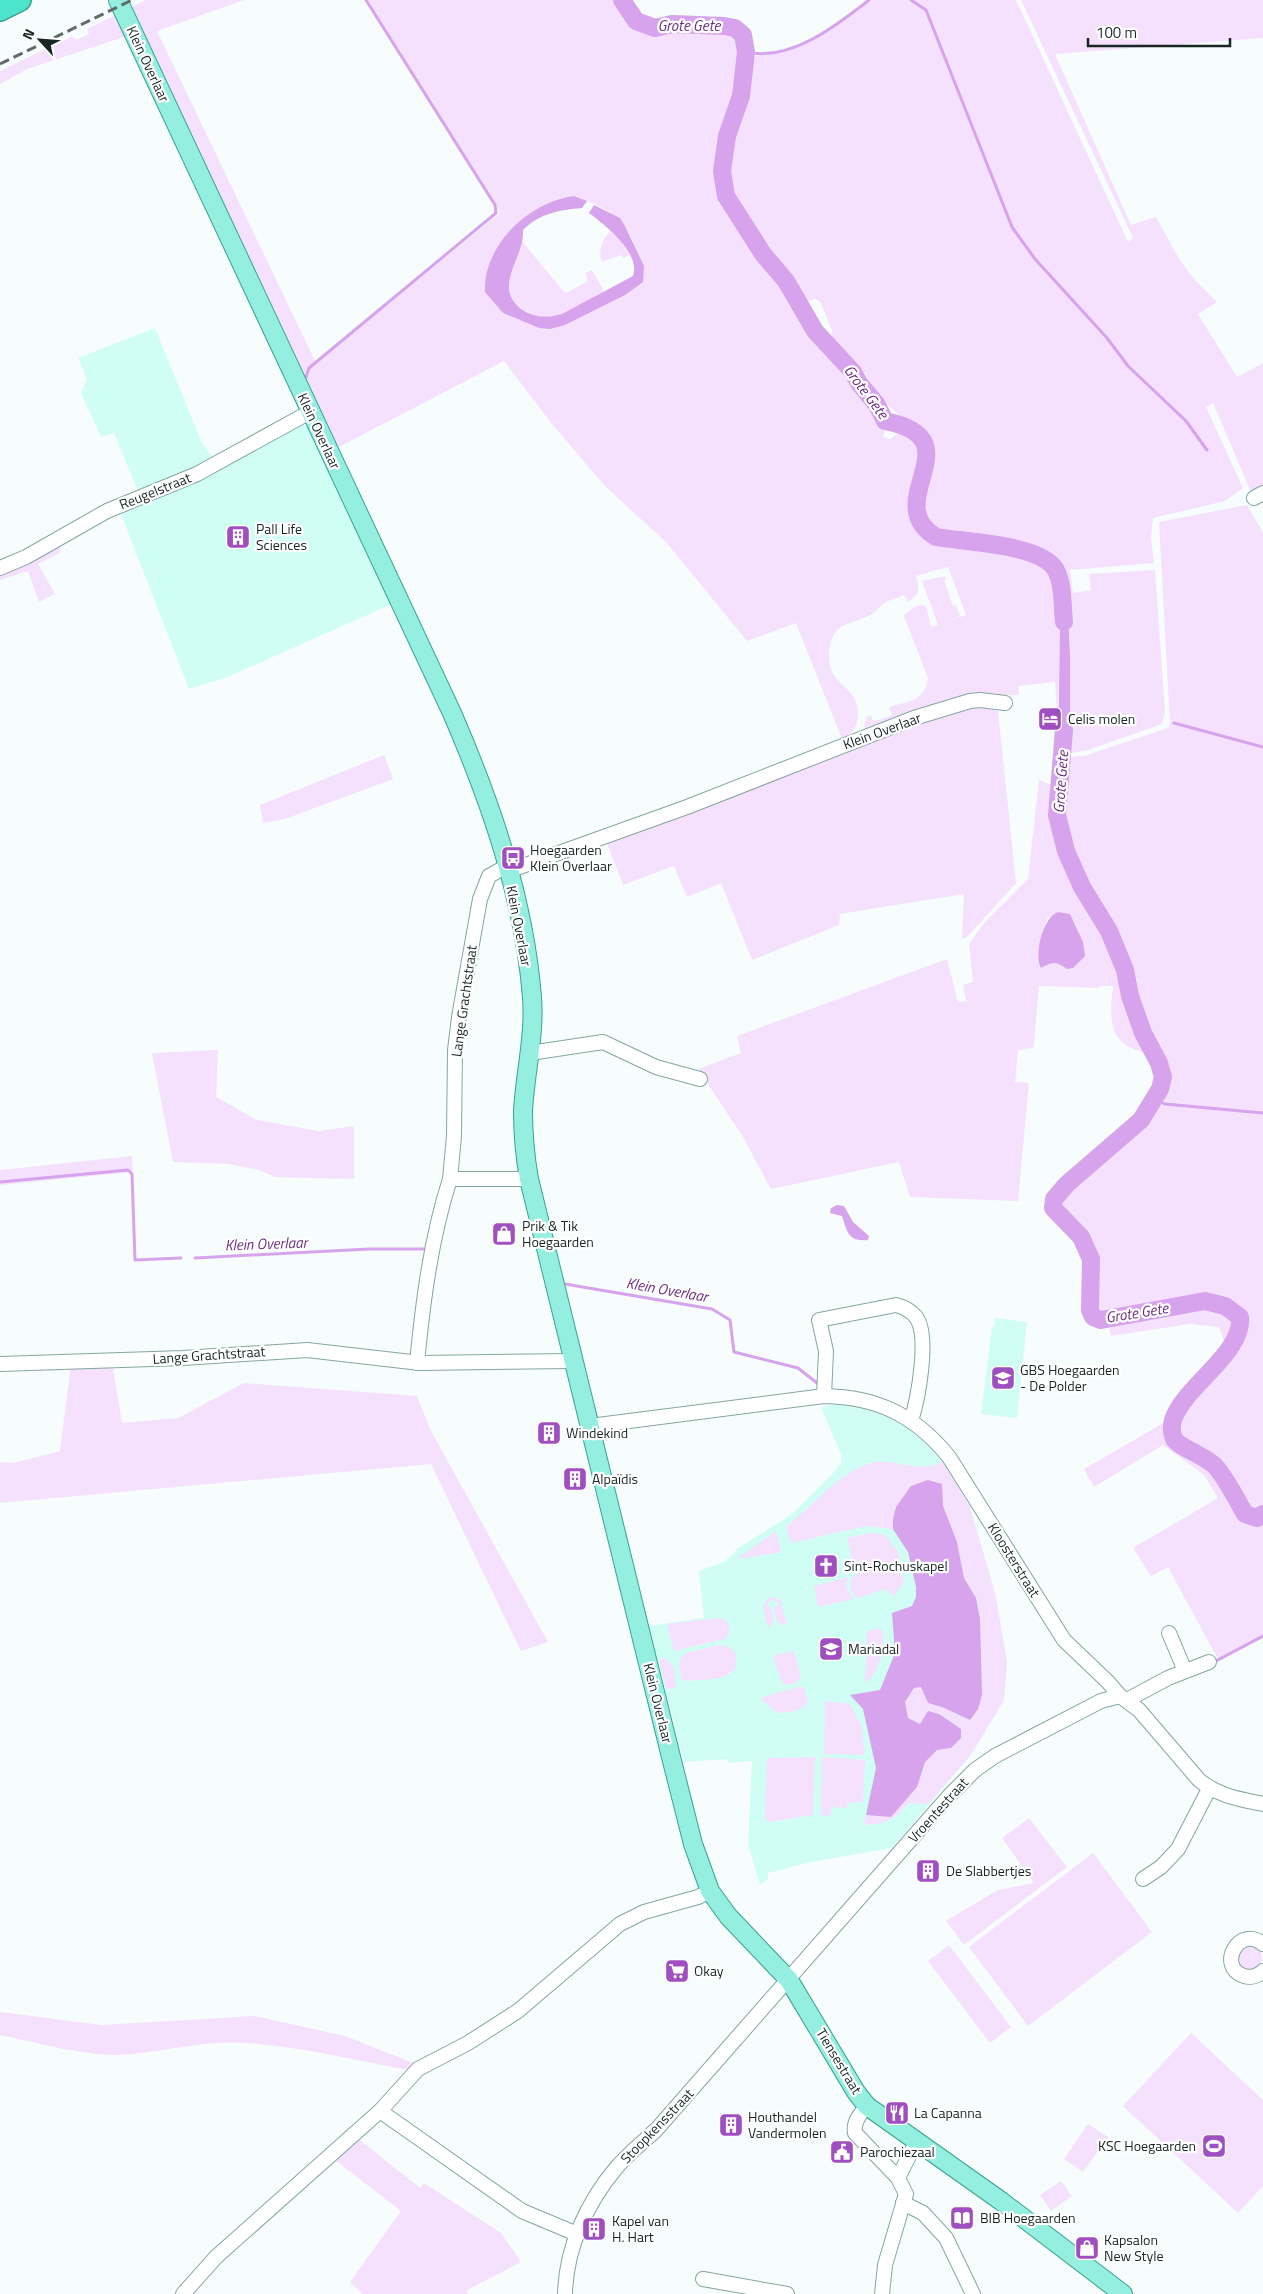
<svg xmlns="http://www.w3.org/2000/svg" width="1263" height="2294" font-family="'Titillium Web',sans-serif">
<rect width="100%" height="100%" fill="#f6fdfc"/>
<g fill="#d1fef4">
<polygon points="155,328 201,441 214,460 139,494 114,433 101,437 81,393 87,379 78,358"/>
<polygon points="302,424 309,428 392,604 225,678 189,689 119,509"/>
<polygon points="995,1318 1027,1322 1017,1418 981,1414 992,1327 994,1327"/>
<polygon points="832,1405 856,1406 883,1414 906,1426 942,1458 962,1490 961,1492 970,1507 995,1593 1007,1662 1004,1700 970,1756 892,1848 811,1862 768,1873 768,1879 760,1885 748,1844 752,1761 728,1763 727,1759 684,1762 649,1626 704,1618 699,1571 726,1561 737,1549 792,1514 836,1470 841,1463 841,1454 821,1407"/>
</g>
<g fill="#f5e1fe" fill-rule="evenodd">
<path d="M146 0H244L157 31 316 363 500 213 368 0H617L636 25 652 33 685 28 728 31 735 33 739 41 749 39 752 44 751 57 770 54 816 39 871 0H1016L1128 242 1133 238 1021 0H1263V38L1055 54 1131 225 1156 217 1179 259 1195 280 1217 302 1198 314 1237 377 1263 363V488L1251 492 1213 403 1206 407 1243 488 1225 501 1153 518 1151 537 1154 563 1070 570 1073 593 1091 590 1089 574 1155 570 1165 712 1162 724 1088 750 1065 754V742L1070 738V654L1067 595 1062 571 1050 559 1031 547 934 534C898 506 940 477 933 450 929 434 910 425 899 415 883 403 873 384 860 368 851 359 840 351 831 343L832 331 821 303 816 299 807 301 752 230 743 235 766 266 786 289 815 340 849 372 856 386 871 402 885 429 883 437 890 439 902 431 918 443 923 454C920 472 910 490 910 509 912 571 1037 526 1055 580 1058 589 1058 600 1059 610 1062 648 1057 685 1058 723L1055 682 1018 686 1019 695 983 696 864 731 866 717 871 715 873 722 892 715 889 707C909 701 925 701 928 678L904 616C909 610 918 603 926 606L931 627 938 625 922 581 945 576 946 579 944 580 953 606 956 605 960 616 950 620 966 615 948 567 916 576C920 590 920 594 908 602L904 595C898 598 888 600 883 604 878 608 875 613 868 616 858 622 841 623 835 633 827 645 827 666 835 677 842 685 851 691 855 700 862 714 857 734 842 739L796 623 747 641 666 542 605 486 552 424 504 361 335 449 130 8ZM574 196C627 215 633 228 643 282L565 325 539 328 503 313 485 285C493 228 528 220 574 196Z"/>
<polygon points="118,14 127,36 27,69 0,84 0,71 72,36 76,40 89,34 87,29"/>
<path d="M610 231 622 241 629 255 623 258 621 255 602 262C597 250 603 240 610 231Z"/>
<path d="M522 241 564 292H568L588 281 585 273 592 270 604 291C589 300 570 314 553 317 543 318 535 316 527 312 497 298 512 264 522 241Z"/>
<path d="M1247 505 1263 533V1511C1257 1514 1250 1513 1244 1508L1217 1463 1184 1442 1178 1434V1417L1184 1409 1241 1344C1253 1316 1237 1299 1208 1296L1106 1315 1098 1307 1097 1256 1086 1237 1058 1203 1139 1129 1161 1100 1167 1079 1154 1039 1139 1014 1134 985 1125 954 1088 889 1066 840 1062 807 1066 757 1084 756 1168 728 1170 724 1159 522Z"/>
<polygon points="58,544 61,549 59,553 38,564 55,594 39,602 28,571 0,580 0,572"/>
<polygon points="970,706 998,711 1016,883 967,937 962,939 964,894 840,914 839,925 752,960 721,883 687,897 674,866 623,885 606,841 829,753"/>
<polygon points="384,755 393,779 285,819 263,823 260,805"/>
<path d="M1039 780 1051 785V828L1078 893 1119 966 1126 1010 1148 1053C1108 1046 1109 1020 1113 986H1099V988L1039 986 1034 1042 1033 1048 1018 1050 1015 1082 1029 1083 1018 1201 910 1197 899 1162 771 1189 743 1137 698 1069 741 1053 737 1036 947 959 958 1002 966 1001 963 985 973 982 969 944 984 923 1028 879ZM1048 917 1075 923 1084 948 1073 968 1060 963 1040 965 1042 931Z"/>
<polygon points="218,1050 216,1097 257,1120 319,1131 354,1126 354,1179 275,1177 259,1170 228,1164 173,1162 152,1053"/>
<polygon points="132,1156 133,1172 0,1185 0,1170"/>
<path d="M1199 1308H1214L1228 1311C1237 1324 1232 1332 1225 1344L1219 1327 1190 1324 1111 1336 1109 1326Z"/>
<polygon points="112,1362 122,1423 178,1418 244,1383 417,1396 431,1431 548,1642 521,1651 431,1464 0,1503 0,1462 14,1463 60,1451 71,1364"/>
<polygon points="1167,1421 1170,1442 1207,1464 1242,1517 1254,1523 1263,1520 1263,1638 1219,1661 1168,1567 1151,1576 1133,1548 1218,1498 1204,1475 1163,1445 1094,1487 1084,1469"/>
<path d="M943 1461 970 1507 995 1593 1007 1662 1004 1700 970 1756 928 1804 909 1803C893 1820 887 1824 863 1825L866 1815 891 1817 923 1772 924 1762 937 1750 951 1748 961 1729 939 1714 920 1724 908 1718 905 1703 914 1688 921 1686 928 1703 942 1707 969 1720 982 1695 980 1619 976 1598 964 1578 957 1542 946 1519 943 1506V1496L893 1519V1529L866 1526 791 1543 786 1526C814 1506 835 1476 868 1464 893 1455 919 1476 943 1461Z"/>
<polygon points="776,1531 781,1552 737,1559"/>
<path d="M871 1533 885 1535 898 1552 904 1582 894 1596 884 1589 858 1598C850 1592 849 1587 851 1578L856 1576 847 1538Z"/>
<polygon points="848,1577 846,1588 854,1599 818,1607 814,1586"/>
<polygon points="769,1597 780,1599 787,1624 783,1625 777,1621 774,1607 779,1605 776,1601 772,1600 768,1603 767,1608 771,1607 774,1621 768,1629 763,1606"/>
<path d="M720 1618C731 1621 731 1630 725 1639L674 1651 667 1624Z"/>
<path d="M878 1628 883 1631C885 1647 879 1674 865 1683L867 1631Z"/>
<path d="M719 1645 731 1648 736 1654V1668C724 1682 704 1679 686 1681L681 1679 679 1661 685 1653Z"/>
<path d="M794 1651 801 1676C796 1685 792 1686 782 1683L773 1656Z"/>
<polygon points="665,1658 674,1667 676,1688 666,1689 659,1660"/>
<path d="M801 1686 804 1688 808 1701C802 1713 789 1712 777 1713L760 1698Z"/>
<polygon points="825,1701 850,1704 862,1727 865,1755 824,1754"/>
<polygon points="815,1757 813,1815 769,1822 765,1818 767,1758"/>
<polygon points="822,1757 865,1760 863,1802 847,1803 847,1808 832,1807 830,1816 821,1815"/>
<polygon points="1029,1818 1067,1867 964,1945 946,1921 998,1890 1034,1883 1002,1838"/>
<polygon points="1093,1853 1152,1932 1028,2026 969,1947"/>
<polygon points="949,1945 1011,2027 990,2043 928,1961"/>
<circle cx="1250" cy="1958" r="12"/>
<path d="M0 2012 102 2025 255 2016 345 2036 416 2064 408 2070C354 2060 299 2046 244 2043 200 2040 159 2054 116 2055 79 2055 36 2042 0 2035Z"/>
<polygon points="1191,2033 1263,2100 1263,2186 1238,2213 1123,2106"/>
<polygon points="1088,2124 1108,2137 1083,2172 1064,2159"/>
<polygon points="355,2136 420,2188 424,2183 501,2233 521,2262 467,2290 468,2294 362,2294 350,2282 401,2211 331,2157"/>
<polygon points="1061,2181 1072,2196 1051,2211 1040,2195"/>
</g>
<g fill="#d6a3ec">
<path d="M574 196 587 201 582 208C560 210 540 213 523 230 525 257 492 286 521 309 534 318 548 318 562 314L633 276C641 253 605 225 589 213L594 205 620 218 625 226 644 266 643 282 625 295 565 325 550 329 539 328 503 313 485 292C483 245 529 202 574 196Z"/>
<polygon points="1067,595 1070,654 1070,738 1065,742 1065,754 1058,754 1060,627 1058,600"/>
<polygon points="1057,757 1066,757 1067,762 1062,807 1049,805 1054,766 1052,763 1053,761 1056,761"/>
<path d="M1058 912 1070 914 1083 942 1085 956 1073 968 1067 969C1057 961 1052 962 1041 968 1034 955 1042 918 1058 912Z"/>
<path d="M837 1205 844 1206 853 1222 869 1236 868 1240C848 1242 847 1231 842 1216L830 1213 831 1208Z"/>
<polygon points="928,1480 942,1484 943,1506 957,1542 964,1578 976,1598 980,1619 982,1695 978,1709 970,1720 942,1707 928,1703 921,1687 914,1688 905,1702 908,1718 920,1724 928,1711 939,1714 961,1729 961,1738 951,1748 937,1750 925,1762 917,1787 891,1817 866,1815 876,1768 863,1709 850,1695 880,1690 895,1653 892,1613 912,1606 916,1597 916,1587 908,1552 893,1529 893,1519 896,1507 911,1486"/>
</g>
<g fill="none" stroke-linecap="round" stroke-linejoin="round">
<g stroke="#d6a3ec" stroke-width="3">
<polyline points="911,0 926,10 1012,227 1035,259 1107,338 1128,366 1186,421 1207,450"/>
<path d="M746 52C790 62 836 26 869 0"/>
<polyline points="306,377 309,368 496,213 495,205 366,0"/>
<polyline points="1174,723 1263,747"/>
<polyline points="1154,1099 1165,1104 1263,1113"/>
<polyline points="0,1182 128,1170 132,1174 135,1260 181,1258"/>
<polyline points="195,1258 369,1249 427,1249"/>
<polyline points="565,1284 712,1309 730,1320 734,1352 798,1368 817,1383"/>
<polyline points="1214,1662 1263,1636"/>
</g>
<g stroke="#d6a3ec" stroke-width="18">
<path d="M622 0 636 21 655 28 672 24 724 26 735 28 743 35 746 52 741 96 727 136 722 171 726 196 763 254 786 281 815 331 853 372 859 383 877 405 885 421C977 439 878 502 936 537 965 542 1034 544 1053 566 1064 579 1062 605 1064 622"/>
<path d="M1064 730 1057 815 1066 851 1082 887 1109 931 1125 970 1130 996 1143 1033 1159 1063 1163 1077 1160 1089 1141 1120 1067 1184 1054 1199 1053 1208 1081 1237 1091 1259 1090 1310 1093 1317 1101 1320 1205 1301 1225 1306 1240 1317C1244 1353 1184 1386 1173 1420 1171 1427 1171 1432 1174 1439 1180 1448 1206 1456 1215 1466 1227 1479 1236 1499 1245 1514L1257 1518 1263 1514"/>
</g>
<defs>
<g id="minor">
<polyline points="1254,498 1263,493"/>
<polyline points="0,568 26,557 107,511 197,474 310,412"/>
<polyline points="530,1053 603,1042 656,1067 700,1079"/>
<polyline points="450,1179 454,1136 455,1050 459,1017 480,899 489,876 507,866 517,868 687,807 914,718 970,701 980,700 1005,703"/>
<path d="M417 1363C423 1301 431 1238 450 1179H529"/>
<polyline points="0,1364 183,1358 307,1350 420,1363 573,1361"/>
<path d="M824 1396 826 1351 819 1320 896 1305C904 1307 911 1311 916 1317 930 1336 918 1399 911 1421"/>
<path d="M590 1426 824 1396C877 1397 915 1415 949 1457L1064 1640 1108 1682 1120 1696 1139 1710 1199 1780C1218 1796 1239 1799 1263 1804"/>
<polyline points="1169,1633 1185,1671"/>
<polyline points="1127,1700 1168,1678 1209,1662"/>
<polyline points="1143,1879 1161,1867 1178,1849 1209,1789"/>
<path d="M1263 1944C1239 1924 1216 1967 1244 1976 1251 1978 1258 1976 1263 1971"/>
<path d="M867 2106C860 2114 853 2122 855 2133L898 2178 906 2194 885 2265 882 2294"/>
<polyline points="380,2111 522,2211 577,2234"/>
<polyline points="898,2178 912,2150"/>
<polyline points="903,2203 923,2213 946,2238 973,2294"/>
<polyline points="703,2279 787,2294"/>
<polyline points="183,2294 216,2257 380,2111 418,2069 468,2043 518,2011 620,1924 644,1912 698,1897 710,1891"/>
<path d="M565 2294C566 2248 587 2202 617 2167 628 2154 643 2142 656 2130L949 1796 975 1770 995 1756 1101 1701 1120 1696"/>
</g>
<path id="major" d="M118 0 452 713C491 803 524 898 532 997 535 1036 525 1073 523 1111 523 1134 525 1156 529 1179L671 1757 693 1844 710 1891 728 1916 789 1980 856 2092 867 2106 1001 2201 1123 2294"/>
<polyline id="highway" points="0,10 20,0"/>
</defs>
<use href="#minor" stroke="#85a69e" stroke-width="16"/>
<use href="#major" stroke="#3aa291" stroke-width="20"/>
<use href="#highway" stroke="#3aa291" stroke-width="24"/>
<use href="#minor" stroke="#fff" stroke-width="14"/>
<use href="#major" stroke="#94efe0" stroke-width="18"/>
<use href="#highway" stroke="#4ce5cc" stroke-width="21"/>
<polyline stroke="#616c6a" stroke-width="3" stroke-dasharray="10 5" stroke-linecap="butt" points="0,64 132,0"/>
</g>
<defs>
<symbol id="building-square" viewBox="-11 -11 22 22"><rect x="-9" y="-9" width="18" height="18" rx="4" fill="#a04fc0" stroke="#fff"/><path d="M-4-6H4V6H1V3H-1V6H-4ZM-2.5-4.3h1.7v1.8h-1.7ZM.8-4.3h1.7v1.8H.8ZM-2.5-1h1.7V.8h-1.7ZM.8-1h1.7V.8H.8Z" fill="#fff"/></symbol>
<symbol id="hotel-square" viewBox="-11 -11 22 22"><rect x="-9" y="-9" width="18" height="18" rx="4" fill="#a04fc0" stroke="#fff"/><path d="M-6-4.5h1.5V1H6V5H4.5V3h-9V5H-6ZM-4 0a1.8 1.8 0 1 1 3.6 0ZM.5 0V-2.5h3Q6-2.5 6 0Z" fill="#fff"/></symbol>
<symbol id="bus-square" viewBox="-11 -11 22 22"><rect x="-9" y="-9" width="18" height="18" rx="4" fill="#a04fc0" stroke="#fff"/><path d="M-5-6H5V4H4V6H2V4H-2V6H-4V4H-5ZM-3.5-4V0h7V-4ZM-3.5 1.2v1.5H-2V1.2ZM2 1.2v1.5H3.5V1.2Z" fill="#fff"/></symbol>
<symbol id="shop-square" viewBox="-11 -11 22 22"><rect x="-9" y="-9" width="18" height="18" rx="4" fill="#a04fc0" stroke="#fff"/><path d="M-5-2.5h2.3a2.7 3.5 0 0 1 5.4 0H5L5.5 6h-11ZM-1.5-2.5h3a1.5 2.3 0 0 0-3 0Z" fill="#fff"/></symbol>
<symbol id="school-square" viewBox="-11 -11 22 22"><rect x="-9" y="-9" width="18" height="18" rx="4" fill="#a04fc0" stroke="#fff"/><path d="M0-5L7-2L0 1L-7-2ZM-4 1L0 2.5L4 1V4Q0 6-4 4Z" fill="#fff"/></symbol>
<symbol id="church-square" viewBox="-11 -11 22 22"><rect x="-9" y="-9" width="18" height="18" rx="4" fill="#a04fc0" stroke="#fff"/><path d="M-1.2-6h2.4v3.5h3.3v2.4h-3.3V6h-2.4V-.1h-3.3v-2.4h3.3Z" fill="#fff"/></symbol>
<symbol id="supermarket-square" viewBox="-11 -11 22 22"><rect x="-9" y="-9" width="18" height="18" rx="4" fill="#a04fc0" stroke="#fff"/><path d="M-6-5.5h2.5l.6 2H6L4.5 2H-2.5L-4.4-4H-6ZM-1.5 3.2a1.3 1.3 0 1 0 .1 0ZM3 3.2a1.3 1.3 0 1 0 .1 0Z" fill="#fff"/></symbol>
<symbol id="restaurant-square" viewBox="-11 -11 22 22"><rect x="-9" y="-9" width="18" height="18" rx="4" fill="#a04fc0" stroke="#fff"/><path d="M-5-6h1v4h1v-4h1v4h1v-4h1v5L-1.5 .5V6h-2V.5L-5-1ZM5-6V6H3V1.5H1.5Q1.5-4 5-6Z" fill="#fff"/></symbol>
<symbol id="stadium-square" viewBox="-11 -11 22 22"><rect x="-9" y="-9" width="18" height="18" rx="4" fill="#a04fc0" stroke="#fff"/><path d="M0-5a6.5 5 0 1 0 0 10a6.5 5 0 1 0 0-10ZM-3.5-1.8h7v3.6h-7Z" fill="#fff"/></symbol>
<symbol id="civic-square" viewBox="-11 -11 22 22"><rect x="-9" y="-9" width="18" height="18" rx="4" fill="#a04fc0" stroke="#fff"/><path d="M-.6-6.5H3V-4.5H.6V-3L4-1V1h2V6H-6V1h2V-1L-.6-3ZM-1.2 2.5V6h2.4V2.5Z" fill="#fff"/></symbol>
<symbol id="library-square" viewBox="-11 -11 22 22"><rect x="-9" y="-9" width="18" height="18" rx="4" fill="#a04fc0" stroke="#fff"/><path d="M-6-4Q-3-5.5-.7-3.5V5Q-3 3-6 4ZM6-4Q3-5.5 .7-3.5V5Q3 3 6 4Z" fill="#fff"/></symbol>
</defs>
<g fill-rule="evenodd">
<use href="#building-square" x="224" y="523" width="28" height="28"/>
<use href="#hotel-square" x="1036" y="705" width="28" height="28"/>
<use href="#bus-square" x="499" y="844" width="28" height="28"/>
<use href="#shop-square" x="490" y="1220" width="28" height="28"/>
<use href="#school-square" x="989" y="1364" width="28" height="28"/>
<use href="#building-square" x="535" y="1419" width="28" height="28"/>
<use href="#building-square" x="561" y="1465" width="28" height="28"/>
<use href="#church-square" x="812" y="1552" width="28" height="28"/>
<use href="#school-square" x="817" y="1635" width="28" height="28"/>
<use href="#building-square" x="914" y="1857" width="28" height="28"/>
<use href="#supermarket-square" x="663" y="1957" width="28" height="28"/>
<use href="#restaurant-square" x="883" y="2099" width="28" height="28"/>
<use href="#building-square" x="717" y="2111" width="28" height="28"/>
<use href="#stadium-square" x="1200" y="2132" width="28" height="28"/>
<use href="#civic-square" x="828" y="2138" width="28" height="28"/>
<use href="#library-square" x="948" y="2204" width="28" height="28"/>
<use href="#building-square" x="580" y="2215" width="28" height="28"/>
<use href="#shop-square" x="1073" y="2234" width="28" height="28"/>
</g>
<g text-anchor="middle" stroke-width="4.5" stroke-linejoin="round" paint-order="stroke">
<g font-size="14" fill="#192623" stroke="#fff">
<text transform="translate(148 64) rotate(65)" y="5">Klein Overlaar</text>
<text transform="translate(319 431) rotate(65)" y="5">Klein Overlaar</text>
<text transform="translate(155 491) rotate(-22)" y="5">Reugelstraat</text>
<text transform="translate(882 731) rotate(-20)" y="5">Klein Overlaar</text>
<text transform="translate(519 926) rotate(79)" y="5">Klein Overlaar</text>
<text transform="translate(464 1001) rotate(-82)" y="5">Lange Grachtstraat</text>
<text transform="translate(209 1355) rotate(-4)" y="5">Lange Grachtstraat</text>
<text transform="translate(1014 1560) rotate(58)" y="5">Kloosterstraat</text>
<text transform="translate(658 1703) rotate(76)" y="5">Klein Overlaar</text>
<text transform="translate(938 1810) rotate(-48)" y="5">Vroentestraat</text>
<text transform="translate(839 2061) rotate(59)" y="5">Tiensestraat</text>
<text transform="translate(657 2126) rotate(-46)" y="5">Stoopkensstraat</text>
</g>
<g font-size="14" fill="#192623" stroke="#fff" text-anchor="start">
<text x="256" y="534">Pall Life<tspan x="256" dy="16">Sciences</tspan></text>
<text x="1068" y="724">Celis molen</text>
<text x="530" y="855">Hoegaarden<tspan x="530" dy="16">Klein Overlaar</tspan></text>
<text x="522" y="1231">Prik &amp; Tik<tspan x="522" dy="16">Hoegaarden</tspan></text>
<text x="1020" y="1375">GBS Hoegaarden<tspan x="1020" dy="16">- De Polder</tspan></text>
<text x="566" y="1438">Windekind</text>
<text x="592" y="1484">Alpaïdis</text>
<text x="844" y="1571">Sint-Rochuskapel</text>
<text x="848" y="1654">Mariadal</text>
<text x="946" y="1876">De Slabbertjes</text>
<text x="694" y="1976">Okay</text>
<text x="914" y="2118">La Capanna</text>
<text x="748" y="2122">Houthandel<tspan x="748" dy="16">Vandermolen</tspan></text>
<text x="1196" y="2151" text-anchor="end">KSC Hoegaarden</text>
<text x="860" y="2157">Parochiezaal</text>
<text x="980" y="2223">BIB Hoegaarden</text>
<text x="612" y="2226">Kapel van<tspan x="612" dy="16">H. Hart</tspan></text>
<text x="1104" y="2245">Kapsalon<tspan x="1104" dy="16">New Style</tspan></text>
</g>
<g font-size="15" font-style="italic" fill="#6a2d81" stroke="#fff">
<text x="689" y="31">Grote Gete</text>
<text transform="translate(866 392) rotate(53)" y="5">Grote Gete</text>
<text transform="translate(1061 782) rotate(-86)" y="5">Grote Gete</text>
<text transform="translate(266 1244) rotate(-2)" y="5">Klein Overlaar</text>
<text transform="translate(667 1290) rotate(10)" y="5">Klein Overlaar</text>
<text transform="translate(1137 1313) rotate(-9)" y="5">Grote Gete</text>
</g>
</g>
<g transform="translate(40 40) rotate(296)" stroke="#ffffff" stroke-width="4" paint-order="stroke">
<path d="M0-4L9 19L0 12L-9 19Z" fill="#192623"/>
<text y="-8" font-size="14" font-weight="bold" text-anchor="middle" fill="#192623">N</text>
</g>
<path d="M1088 38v8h142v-8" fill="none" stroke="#192623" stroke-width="2.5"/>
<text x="1096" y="38" font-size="15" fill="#192623" stroke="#ffffff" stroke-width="4" paint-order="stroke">100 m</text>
</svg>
